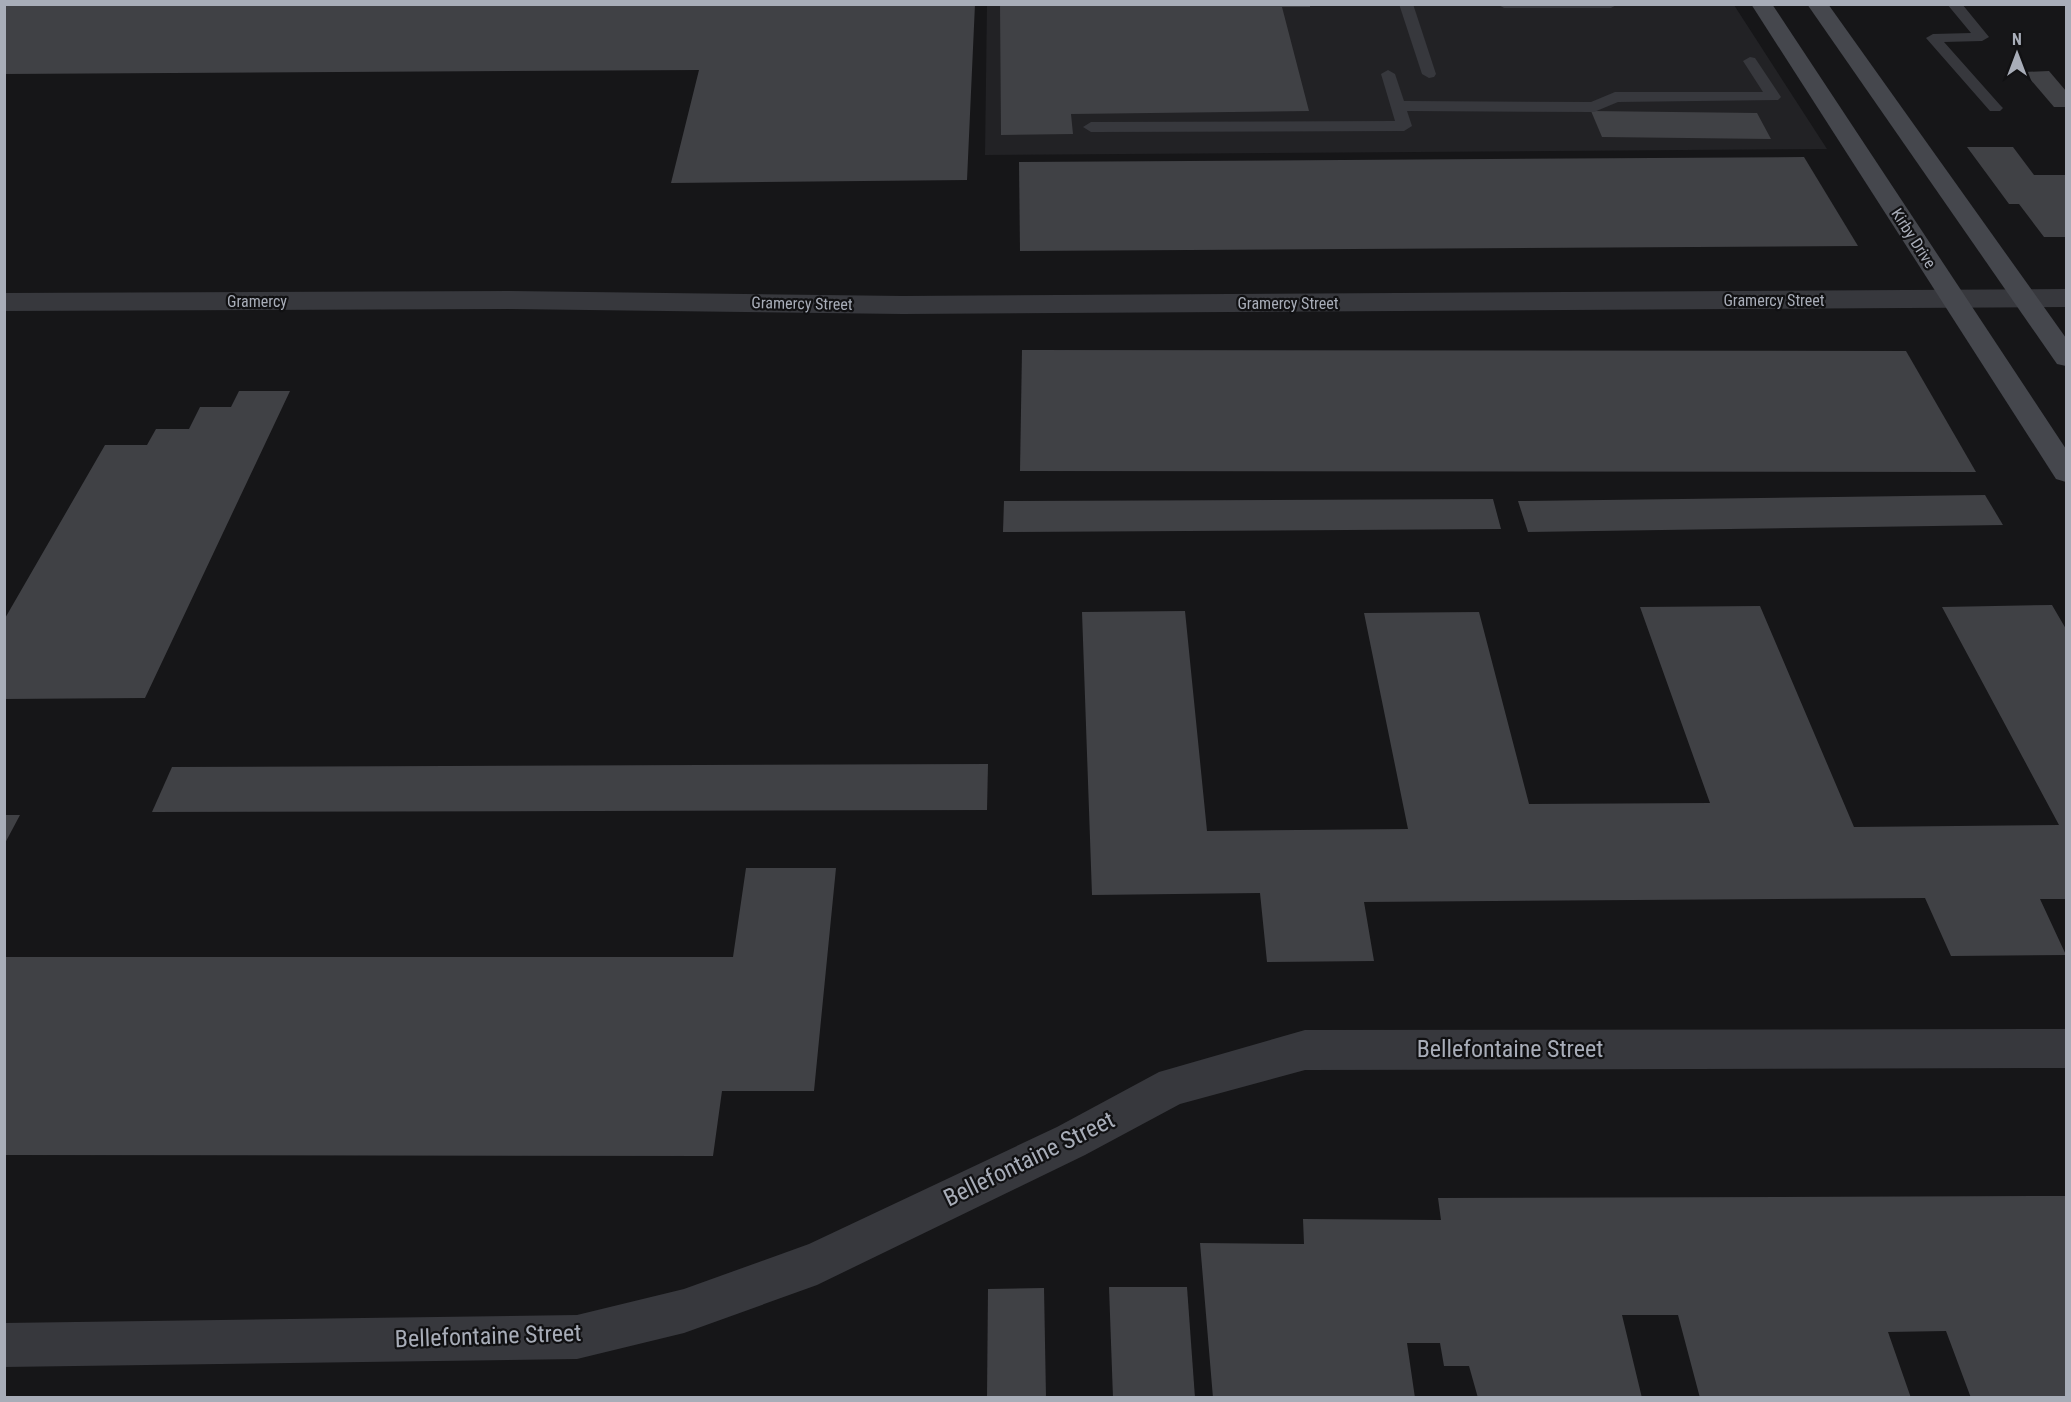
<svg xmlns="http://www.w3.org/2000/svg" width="2071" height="1402" font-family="'Roboto Condensed',sans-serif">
<rect width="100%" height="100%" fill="#161618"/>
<polygon fill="#222225" points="987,4 1734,5 1827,149 985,155"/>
<g fill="#404145">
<polygon points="4,4 975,4 967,180 671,183 699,70 4,74"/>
<polygon points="1000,4 1310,4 1310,7 1282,7 1309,111 1071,114 1073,134 1001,135"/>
<polygon points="2049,71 2066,91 2066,107 2054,107 2024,72"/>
<polygon points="1591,111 1757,113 1771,139 1602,137"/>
<polygon points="1967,147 2013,147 2034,175 2066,175 2066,237 2044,237 2019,204 2009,204"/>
<polygon points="1804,157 1858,246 1020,251 1019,162"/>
<polygon points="1022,350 1906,351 1976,472 1020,471"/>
<polygon points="239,391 290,391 145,698 4,699 4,620 105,445 147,445 156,429 189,429 200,407 231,407"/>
<polygon points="1985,495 2003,525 1528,532 1518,501"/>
<polygon points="1493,499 1501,529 1003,532 1004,501"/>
<polygon points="2052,605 2066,629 2066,899 2040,899 2066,955 1951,956 1925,898 1364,902 1374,961 1267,962 1260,893 1092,895 1082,612 1185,611 1207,831 1408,829 1364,613 1479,612 1529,804 1710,803 1640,607 1760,606 1854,827 2059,825 1942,607"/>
<polygon points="988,764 987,810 152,812 172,767"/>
<polygon points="4,815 20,815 4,845"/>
<polygon points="746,868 836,868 814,1091 722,1091 713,1156 4,1155 4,957 733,957"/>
<polygon points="2066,1196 2066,1398 1971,1398 1946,1331 1888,1332 1911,1398 1700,1398 1678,1315 1622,1315 1642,1398 1478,1398 1469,1366 1444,1366 1440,1343 1407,1343 1415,1398 1213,1398 1200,1243 1304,1244 1303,1219 1441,1220 1438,1198"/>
<polygon points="1109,1287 1187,1287 1195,1398 1113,1398"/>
<polygon points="1044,1288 1046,1398 987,1398 988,1289"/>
</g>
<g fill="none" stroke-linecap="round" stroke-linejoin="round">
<g fill="#37383d" fill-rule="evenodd">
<polygon points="1399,4 1413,4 1436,74 1434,77 1429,78 1422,74"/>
<polygon points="1497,4 1618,4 1611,8 1504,8"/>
<polygon points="1947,4 1962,4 1989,37 1982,41 1944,42 2000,105 2003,108 2000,111 1990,111 1926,38 1933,34 1971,33"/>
<polygon points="1750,57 1755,58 1781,97 1778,100 1618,102 1594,112 1407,111 1412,126 1404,131 1091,132 1083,127 1091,122 1395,121 1381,74 1388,70 1395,74 1404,101 1591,102 1615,92 1763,92 1743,61"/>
</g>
<g fill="#37383d" fill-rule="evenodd">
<polygon points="2066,289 2066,307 903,314 510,309 4,311 4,293 510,291 903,296"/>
<polygon points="1305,1030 2066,1029 2066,1068 1305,1070 1180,1104 1085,1155 817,1285 684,1333 577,1359 4,1367 4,1323 577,1315 684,1289 809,1244 1057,1127 1159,1072"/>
</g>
<g fill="#45474d" fill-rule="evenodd">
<polygon points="1751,4 1772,4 2066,449 2066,482 2056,479"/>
<polygon points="1807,4 1828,4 2066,338 2066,366 2057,364"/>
</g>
</g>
<g text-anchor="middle" stroke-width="4.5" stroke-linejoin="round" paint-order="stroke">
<g font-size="16" fill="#a8adb8" stroke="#111113">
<text transform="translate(1914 238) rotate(57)" y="6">Kirby Drive</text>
<text x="1774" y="306">Gramercy Street</text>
<text x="257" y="307">Gramercy</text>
<text transform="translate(802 303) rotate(1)" y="6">Gramercy Street</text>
<text x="1288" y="309">Gramercy Street</text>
</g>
<g font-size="24" fill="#a8adb8" stroke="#111113">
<text x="1510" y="1057">Bellefontaine Street</text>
<text transform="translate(1029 1159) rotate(-26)" y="8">Bellefontaine Street</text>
<text transform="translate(488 1336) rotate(-2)" y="8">Bellefontaine Street</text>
</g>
</g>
<rect width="2071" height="1402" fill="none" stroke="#a8adb8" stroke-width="12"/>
<g transform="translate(2017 54)" stroke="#111113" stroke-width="4.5" paint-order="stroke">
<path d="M0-4.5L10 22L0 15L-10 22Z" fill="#a8adb8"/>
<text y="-9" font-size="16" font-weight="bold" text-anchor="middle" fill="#a8adb8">N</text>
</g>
</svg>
